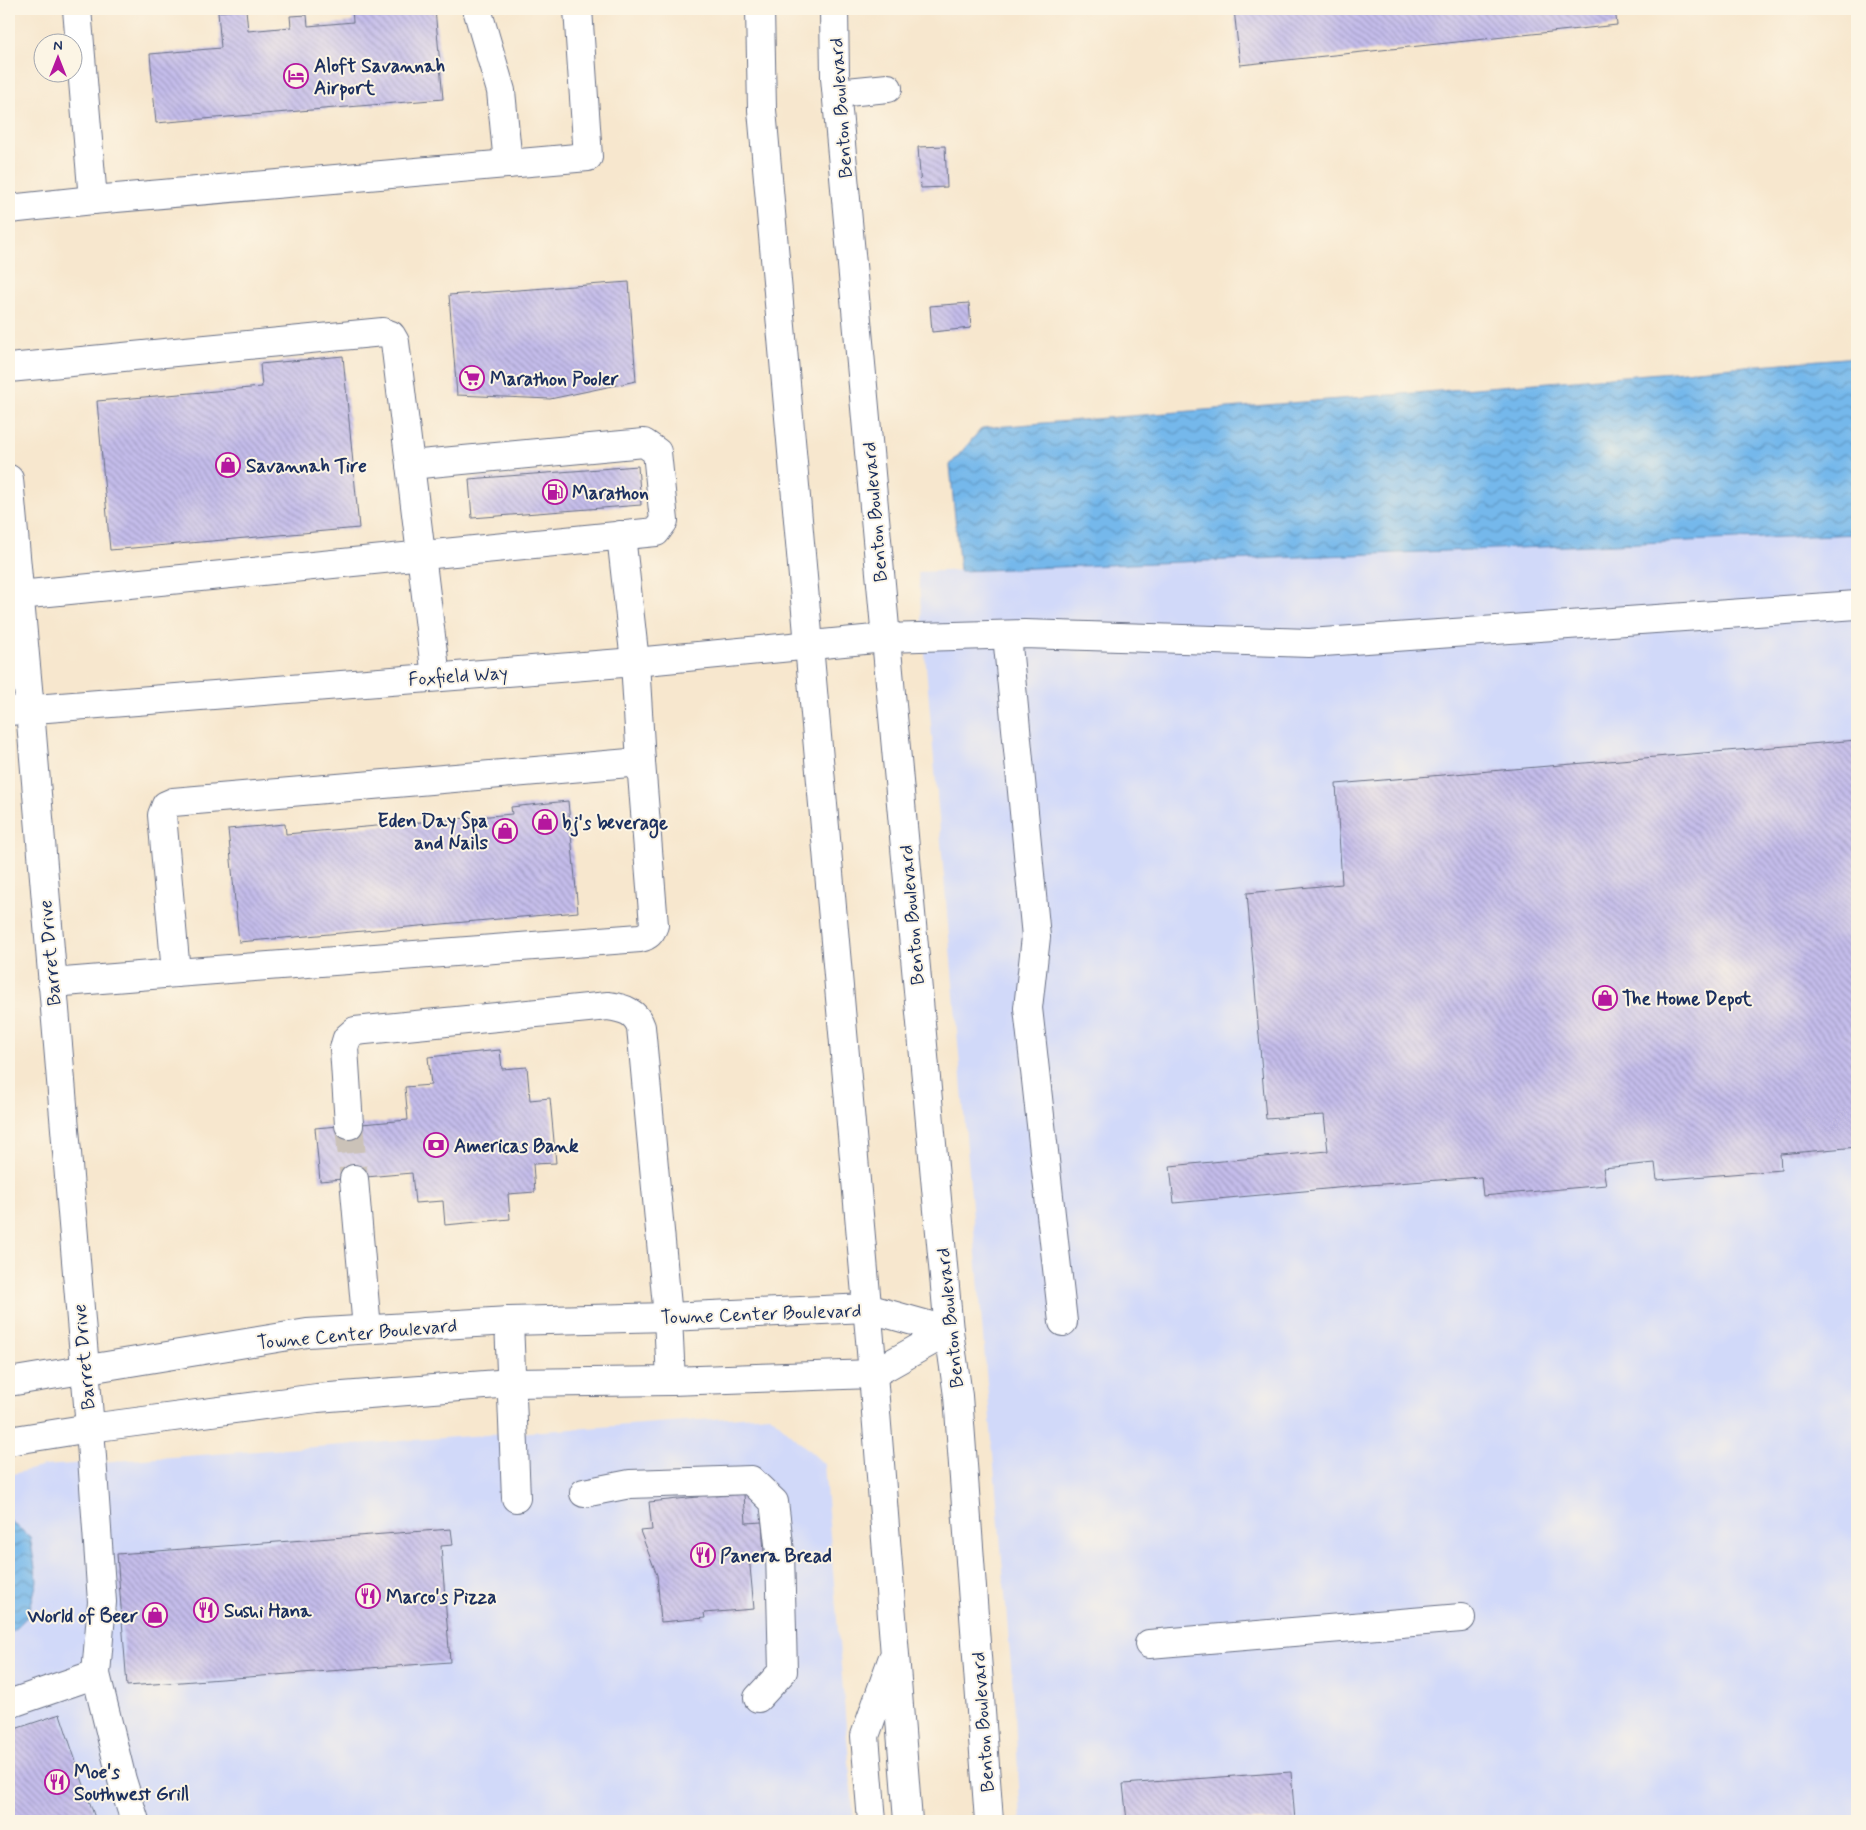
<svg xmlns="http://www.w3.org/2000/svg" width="1866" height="1830" font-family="Mynerve,sans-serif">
<defs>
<pattern id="water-waves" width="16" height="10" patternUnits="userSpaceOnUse" patternTransform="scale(1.25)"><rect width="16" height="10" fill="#75b8eb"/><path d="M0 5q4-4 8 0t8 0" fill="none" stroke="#5f96c2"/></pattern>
<pattern id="building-back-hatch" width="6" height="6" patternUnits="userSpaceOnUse" patternTransform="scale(1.25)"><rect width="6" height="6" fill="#c5bdeb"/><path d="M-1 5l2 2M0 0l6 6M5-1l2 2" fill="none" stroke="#9f9ac2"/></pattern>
</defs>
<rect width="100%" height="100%" fill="#fcf5e5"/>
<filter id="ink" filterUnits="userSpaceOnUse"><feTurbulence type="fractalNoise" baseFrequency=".02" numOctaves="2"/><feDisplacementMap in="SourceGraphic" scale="10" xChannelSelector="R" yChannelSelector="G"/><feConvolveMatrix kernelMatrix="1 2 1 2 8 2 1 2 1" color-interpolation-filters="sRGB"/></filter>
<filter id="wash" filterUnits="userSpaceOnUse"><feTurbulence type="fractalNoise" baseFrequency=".0096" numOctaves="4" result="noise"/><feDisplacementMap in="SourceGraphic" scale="20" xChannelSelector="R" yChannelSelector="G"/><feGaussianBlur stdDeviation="1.12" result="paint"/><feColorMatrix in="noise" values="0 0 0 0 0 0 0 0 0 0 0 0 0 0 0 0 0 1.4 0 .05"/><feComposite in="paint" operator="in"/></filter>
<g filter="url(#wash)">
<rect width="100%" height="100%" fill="#f7e7ce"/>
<g fill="#d1d9f9">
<polygon points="1857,534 1857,1821 1021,1821 1014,1701 918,572"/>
<polygon points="770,1415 824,1464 854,1821 9,1821 9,1475 44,1466"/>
</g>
<g fill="url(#water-waves)" stroke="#4874a4">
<polygon points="1857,357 1857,534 960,571 950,465 982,428"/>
<polygon points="9,1520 30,1537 37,1581 28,1616 9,1634"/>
</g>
<g id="blocks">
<g fill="url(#building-back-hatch)">
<polygon points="246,9 248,31 291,27 290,16 307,15 308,26 353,22 352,9 435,9 443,99 156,123 150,54 221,48 218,12"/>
<polygon points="1234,9 1615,9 1617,25 1240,65"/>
<polygon points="945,146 947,187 921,188 918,147"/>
<polygon points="629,282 636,381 550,399 457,395 449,295"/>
<polygon points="969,303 971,328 932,332 930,306"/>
<polygon points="343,356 359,528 110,550 97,401 262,387 260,364"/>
<polygon points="638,466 641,505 472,518 469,479"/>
<polygon points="1857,740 1857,1147 1780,1154 1781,1170 1657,1180 1655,1163 1603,1168 1606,1185 1483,1196 1481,1177 1369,1185 1174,1203 1170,1166 1328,1151 1324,1115 1266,1119 1247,893 1342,884 1336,784"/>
<polygon points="568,801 578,912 239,942 228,829 285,824 286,834 512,814 511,807"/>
<polygon points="500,1050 502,1069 527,1067 530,1100 550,1098 556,1163 533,1164 535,1192 508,1194 510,1219 445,1225 443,1201 415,1203 412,1173 320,1181 315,1128 408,1120 405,1087 431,1085 428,1057"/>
<polygon points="715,1487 716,1496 744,1494 746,1523 762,1522 764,1554 749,1556 754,1609 704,1613 705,1618 661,1622 657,1575 640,1531 652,1530 649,1502 698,1497 698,1488"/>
<polygon points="451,1529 453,1545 441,1546 450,1662 127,1686 117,1554"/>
<polygon points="60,1714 96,1821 9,1821 9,1731"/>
<polygon points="1291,1772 1295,1821 1127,1821 1123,1784"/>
</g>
</g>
</g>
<g filter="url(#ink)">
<use href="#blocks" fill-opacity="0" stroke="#686f85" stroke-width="1"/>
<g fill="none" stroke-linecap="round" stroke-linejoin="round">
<polyline stroke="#cbc2b8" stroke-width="28" stroke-dasharray="28 14" stroke-linecap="butt" points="349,1125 354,1179"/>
<defs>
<g id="minor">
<polyline points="77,9 93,200 588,157 578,9"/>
<polyline points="477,9 501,91 508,164"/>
<polyline points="760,9 762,110 873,1374 908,1821"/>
<polyline points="834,9 835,78 949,1331 958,1396 989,1821"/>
<polyline points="837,93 888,88"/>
<polyline points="9,209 93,200"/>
<polyline points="9,368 383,332 391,335 395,342 436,677"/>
<polyline points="9,479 30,710 90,1428 102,1602 96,1674 122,1780 135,1821"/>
<polyline points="19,595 656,532 664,521 657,452 644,443 410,465"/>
<polyline points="1007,635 1036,937 1028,1008 1063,1322"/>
<polyline points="9,711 635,662 885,638 1024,634 1309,643 1857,605"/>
<path d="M176 973 640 938C648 936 651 933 654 925L641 762"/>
<polyline points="52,983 176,973 162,815 166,805 173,802 641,762 635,662 621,535"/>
<path d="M349 1125 344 1048 347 1038 355 1031 608 1006C624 1008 636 1012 641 1027L668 1317 671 1381"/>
<polyline points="354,1179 367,1329"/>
<polyline points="509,1321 516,1498"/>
<polyline points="9,1382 307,1333 509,1321 668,1317 867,1308 949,1331"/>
<polyline points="9,1441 90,1428 317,1398 511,1383 671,1381 873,1374 949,1331"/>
<polyline points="584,1493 630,1484 751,1480 774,1502 780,1552 783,1671 758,1698"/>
<polyline points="1149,1644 1461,1618"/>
<polyline points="9,1704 96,1674"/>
<polyline points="872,1821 865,1736 892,1660"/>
</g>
</defs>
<use href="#minor" stroke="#686f85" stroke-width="30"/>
<use href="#minor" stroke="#fff" stroke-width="28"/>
</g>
</g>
<defs>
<symbol id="hotel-ring" viewBox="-11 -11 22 22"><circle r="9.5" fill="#fcf5e5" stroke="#b5179e" stroke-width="1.5"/><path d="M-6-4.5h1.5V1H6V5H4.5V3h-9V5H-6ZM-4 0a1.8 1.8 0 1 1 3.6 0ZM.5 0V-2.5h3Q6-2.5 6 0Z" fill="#b5179e"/></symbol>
<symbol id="supermarket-ring" viewBox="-11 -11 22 22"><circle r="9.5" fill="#fcf5e5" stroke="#b5179e" stroke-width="1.5"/><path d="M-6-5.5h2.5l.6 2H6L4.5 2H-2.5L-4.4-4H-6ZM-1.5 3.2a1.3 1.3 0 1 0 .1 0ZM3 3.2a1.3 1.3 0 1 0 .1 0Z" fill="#b5179e"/></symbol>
<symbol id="shop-ring" viewBox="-11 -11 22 22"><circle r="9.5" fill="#fcf5e5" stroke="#b5179e" stroke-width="1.5"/><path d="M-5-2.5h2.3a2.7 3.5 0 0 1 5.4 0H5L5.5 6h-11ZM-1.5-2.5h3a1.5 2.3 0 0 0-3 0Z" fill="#b5179e"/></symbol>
<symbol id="fuel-ring" viewBox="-11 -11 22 22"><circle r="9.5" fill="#fcf5e5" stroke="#b5179e" stroke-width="1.5"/><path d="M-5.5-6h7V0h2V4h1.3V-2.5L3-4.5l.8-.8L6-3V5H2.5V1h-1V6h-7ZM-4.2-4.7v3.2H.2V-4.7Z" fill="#b5179e"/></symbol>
<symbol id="bank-ring" viewBox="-11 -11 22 22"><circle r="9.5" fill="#fcf5e5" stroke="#b5179e" stroke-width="1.5"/><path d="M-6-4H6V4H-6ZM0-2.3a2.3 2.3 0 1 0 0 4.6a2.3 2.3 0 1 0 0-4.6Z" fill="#b5179e"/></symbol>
<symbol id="restaurant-ring" viewBox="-11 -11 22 22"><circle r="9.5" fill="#fcf5e5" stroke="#b5179e" stroke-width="1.5"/><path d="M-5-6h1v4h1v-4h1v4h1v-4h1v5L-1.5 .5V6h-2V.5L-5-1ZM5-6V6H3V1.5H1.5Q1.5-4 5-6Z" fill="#b5179e"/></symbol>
</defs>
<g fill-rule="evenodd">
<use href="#hotel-ring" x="282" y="62" width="28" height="28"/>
<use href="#supermarket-ring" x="458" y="364" width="28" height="28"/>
<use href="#shop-ring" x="214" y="451" width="28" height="28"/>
<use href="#fuel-ring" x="541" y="478" width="28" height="28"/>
<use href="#shop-ring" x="531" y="808" width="28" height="28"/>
<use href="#shop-ring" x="491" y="817" width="28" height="28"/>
<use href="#shop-ring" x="1591" y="984" width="28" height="28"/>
<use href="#bank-ring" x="422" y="1131" width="28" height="28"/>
<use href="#restaurant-ring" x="689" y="1541" width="28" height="28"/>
<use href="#restaurant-ring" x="354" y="1582" width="28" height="28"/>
<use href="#restaurant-ring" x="192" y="1596" width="28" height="28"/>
<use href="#shop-ring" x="141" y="1601" width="28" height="28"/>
<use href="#restaurant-ring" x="43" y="1768" width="28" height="28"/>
</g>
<g text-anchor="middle" stroke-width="4" stroke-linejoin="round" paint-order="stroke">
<g font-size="19" font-weight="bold" fill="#1b2f5e" stroke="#fcf5e5" text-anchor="start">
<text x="314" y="72">Aloft Savannah<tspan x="314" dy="22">Airport</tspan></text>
<text x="490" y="385">Marathon Pooler</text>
<text x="246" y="472">Savannah Tire</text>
<text x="572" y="499">Marathon</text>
<text x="488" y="827" text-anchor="end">Eden Day Spa<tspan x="488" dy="22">and Nails</tspan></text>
<text x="562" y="829">bj's beverage</text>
<text x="1622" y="1005">The Home Depot</text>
<text x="454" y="1152">Americas Bank</text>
<text x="720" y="1562">Panera Bread</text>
<text x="386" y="1603">Marco's Pizza</text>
<text x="224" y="1617">Sushi Hana</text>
<text x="138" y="1622" text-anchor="end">World of Beer</text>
<text x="74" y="1778">Moe's<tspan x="74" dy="22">Southwest Grill</tspan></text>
</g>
<g font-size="19" fill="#1b2f5e" stroke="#fcf5e5">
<text transform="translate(840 108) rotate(-94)" y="7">Benton Boulevard</text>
<text transform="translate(874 512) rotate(-95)" y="7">Benton Boulevard</text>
<text transform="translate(458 675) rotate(-4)" y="7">Foxfield Way</text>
<text transform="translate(911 915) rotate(-95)" y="7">Benton Boulevard</text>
<text transform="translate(49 953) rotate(-95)" y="7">Barret Drive</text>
<text transform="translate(761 1313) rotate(-2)" y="7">Towne Center Boulevard</text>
<text transform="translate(949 1318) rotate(-96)" y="7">Benton Boulevard</text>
<text transform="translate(357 1333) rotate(-5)" y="7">Towne Center Boulevard</text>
<text transform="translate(83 1357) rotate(-95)" y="7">Barret Drive</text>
<text transform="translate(982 1722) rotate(-94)" y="7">Benton Boulevard</text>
</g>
</g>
<rect width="1866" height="1830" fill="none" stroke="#fcf5e5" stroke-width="30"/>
<g transform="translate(58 58)"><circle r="24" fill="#fcf5e5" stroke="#a2a6af"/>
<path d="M0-4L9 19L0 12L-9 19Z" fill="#b5179e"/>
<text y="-8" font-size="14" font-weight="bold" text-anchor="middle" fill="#1b2f5e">N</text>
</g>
</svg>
